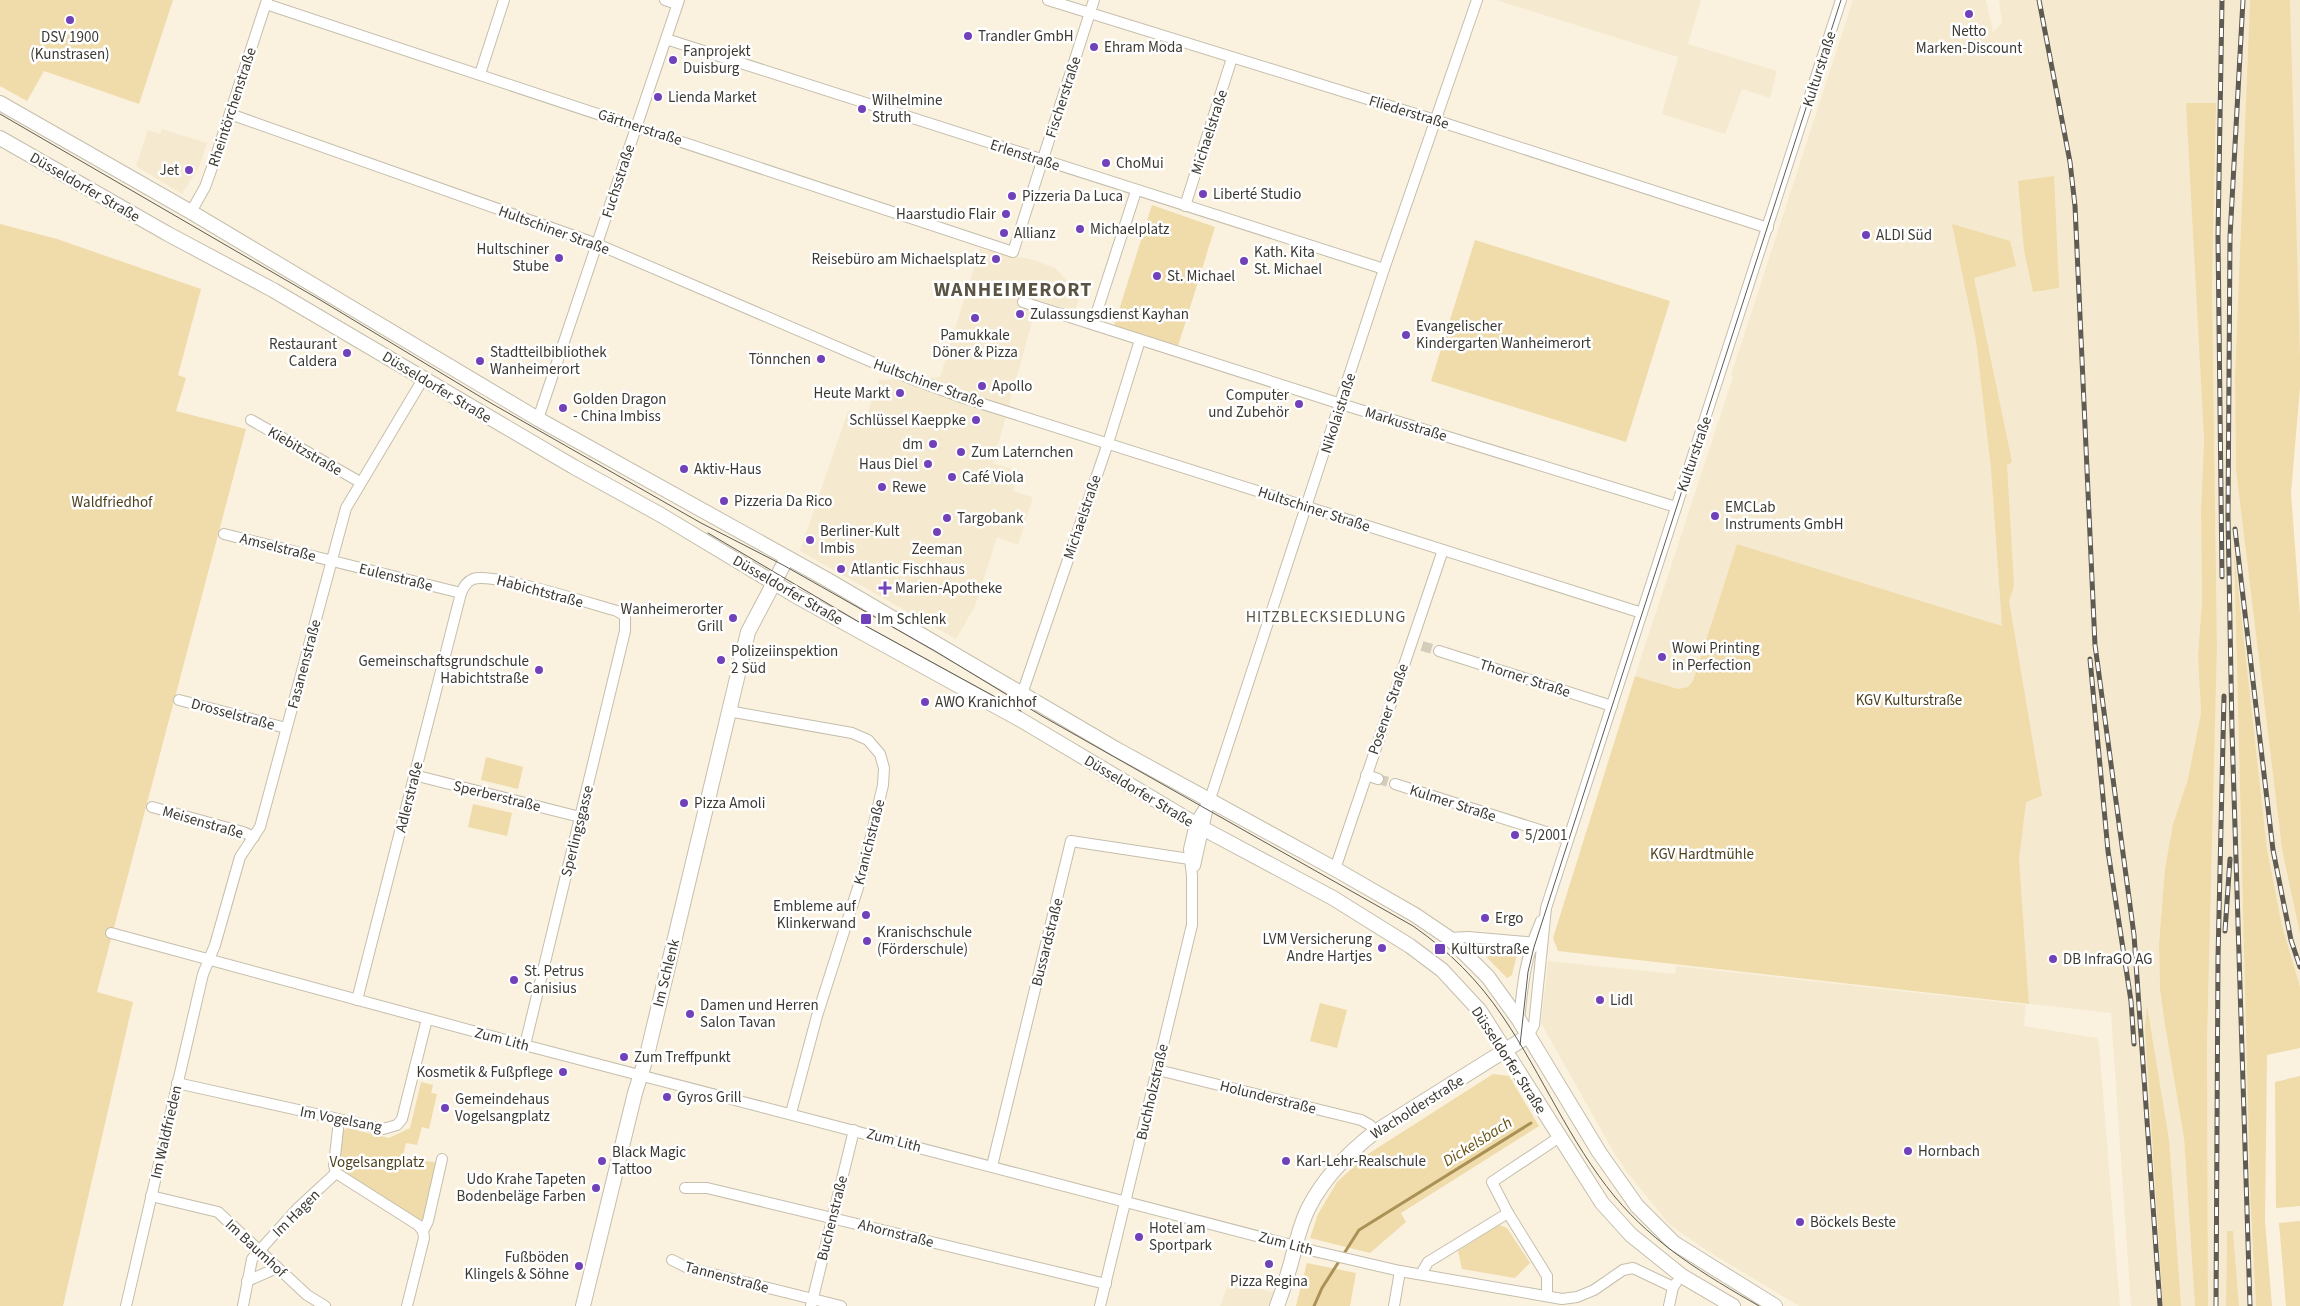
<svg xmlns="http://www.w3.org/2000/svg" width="2300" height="1306" font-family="'Source Sans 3',sans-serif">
<rect width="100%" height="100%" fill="#faf2df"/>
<g fill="#f5eacf">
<polygon points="1496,0 1701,0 1688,44 1777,71 1770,98 1742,89 1725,134 1662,114 1678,57"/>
<polygon points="1853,0 1986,0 1993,32 2002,23 1999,0 2250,0 2235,376 2236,470 2282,849 2300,934 2300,987 2282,926 2267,849 2234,561 2250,1190 2256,1306 2239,1306 2233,1231 2227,1231 2226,1306 2208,1306 2207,1042 2217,648 2212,282 2216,103 2201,511 2202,601 2198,656 2201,713 2188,779 2173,823 2165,868 2159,944 2160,989 2165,1025 2184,1138 2195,1306 2131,1306 2111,1013 2029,1004 2002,626 1737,544 1693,681 1688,687 1678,689 1635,676 1732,380 1733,376 1731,375"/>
<polygon points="2290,0 2300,0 2300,357 2298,356"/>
<polygon points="162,129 207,143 200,165 182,194 136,166 148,130 160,134"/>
<polygon points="980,249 1034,260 1055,268 1080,295 1075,312 1038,300 993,463 1019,471 1013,491 1033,497 1018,545 997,537 975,606 956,639 800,551 848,411 866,417 879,380 940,377"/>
<polygon points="1548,961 1675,974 1676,966 2026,1005 2024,1026 2097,1038 2099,1043 2120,1306 1799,1306 1706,1250 1669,1224 1627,1172 1613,1151 1541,1023"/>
<polygon points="1229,1282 1281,1294 1277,1306 1220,1306"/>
</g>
<g fill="#f0dbaa">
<polygon points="0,0 173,0 139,104 44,71 27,101 0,86"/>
<polygon points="2250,0 2290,0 2300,357 2300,387 2291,493 2300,614 2300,934 2282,849 2236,470 2235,376"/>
<polygon points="2186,103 2216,103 2212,282 2217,648 2207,1042 2208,1306 2195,1306 2184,1138 2165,1025 2160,989 2159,944 2165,868 2173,824 2188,779 2201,713 2198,656 2202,601 2201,511 2204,438"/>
<polygon points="2054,176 2059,288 2033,292 2024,250 2018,181"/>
<polygon points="1152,205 1215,227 1178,346 1114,326"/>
<polygon points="0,224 57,239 201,289 178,375 186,378 176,411 246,429 97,992 133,1002 63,1306 0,1306"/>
<polygon points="1952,224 2010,241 2016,266 1974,278 2012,462 2007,465 2014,586 2009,601 2042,796 2026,802 2019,859 2029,1004 1558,951 1553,938 1635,676 1678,689 1688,687 1693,681 1737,544 2002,626 1991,468 1976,340"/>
<polygon points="1475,240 1670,301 1626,442 1431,381"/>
<polygon points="2234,552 2267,849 2282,926 2300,987 2300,1048 2267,1055 2265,1221 2272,1306 2256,1306 2250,1190"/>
<polygon points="486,757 523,767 518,789 481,780"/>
<polygon points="473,804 512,813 507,836 468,827"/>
<polygon points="1472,942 1515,947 1518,950 1512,975 1507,978"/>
<polygon points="1320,1003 1347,1010 1337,1048 1310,1041"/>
<polygon points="2147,1006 2169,1140 2181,1306 2163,1306 2145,1029"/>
<polygon points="1493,1074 1509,1076 1539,1126 1401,1213 1406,1222 1370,1253 1310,1238 1318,1214 1337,1182 1368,1154"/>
<polygon points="2300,1076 2300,1206 2276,1208 2275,1082"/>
<polygon points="421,1082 433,1085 431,1093 437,1094 429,1129 422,1127 417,1145 406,1143 403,1156 437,1163 424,1221 421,1222 342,1172 339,1165 343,1131 347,1128 389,1138 410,1128"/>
<polygon points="2300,1221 2300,1306 2286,1306 2279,1223"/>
<polygon points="1499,1225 1507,1228 1530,1263 1515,1278 1462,1269 1458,1251"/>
<polygon points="2227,1231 2233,1231 2239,1306 2226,1306"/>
<polygon points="1307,1263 1356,1273 1350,1306 1296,1306"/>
</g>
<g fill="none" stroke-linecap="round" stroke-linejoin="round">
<polyline stroke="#aa9155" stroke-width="3" points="1314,1306 1322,1288 1359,1230 1531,1123"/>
<g stroke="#d4cdbc" stroke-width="10" stroke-dasharray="10 5" stroke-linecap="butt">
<polyline points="1422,646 1439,651"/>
<polyline points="1378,779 1395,784"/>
</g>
<defs>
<g id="street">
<polyline points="665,0 677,4"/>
<polyline points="1048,0 1435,120 1768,228"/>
<polyline points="266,4 1013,252 1094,0"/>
<polyline points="666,39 1384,269"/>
<polyline points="480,74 504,0"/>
<polyline points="230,114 597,244 907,377 964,398 1642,613"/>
<polyline points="1185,206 1232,58"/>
<polyline points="191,212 205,187 214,162 267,0"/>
<polyline points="1023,302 1341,404 1676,507"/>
<polyline points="1093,324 1136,191"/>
<polyline points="538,419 679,0"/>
<polyline points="251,420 360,482"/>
<polyline points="224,534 461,593"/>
<polyline points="1439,651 1612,706"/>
<polyline points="1022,694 1108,443 1140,340"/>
<polyline points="179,700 286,728"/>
<polyline points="728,711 852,733 868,740 880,754 884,768 883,785 862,875 817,1016 791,1113"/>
<polyline points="414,775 580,817"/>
<polyline points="1366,775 1378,779"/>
<polyline points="1395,784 1568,839"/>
<polyline points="152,807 243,832 254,837"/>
<polyline points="1195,866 1208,807"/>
<polyline points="1335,869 1443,550"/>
<polyline points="111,933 528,1046 1314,1251 1400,1271 1562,1299 1577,1297 1594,1290 1623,1270 1633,1268 1673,1287"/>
<polyline points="1449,938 1468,937 1527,942 1534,947"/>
<path d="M357 1000 461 593C464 587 466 582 473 579 493 572 591 604 617 611L625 616V631L525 1045"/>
<path d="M1519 1020C1523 981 1525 958 1541 921"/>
<polyline points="1528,1036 1534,1025 1546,908 1841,0"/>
<polyline points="1158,1070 1361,1120 1370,1125 1375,1132"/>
<polyline points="177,1083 383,1129 397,1125 402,1119 427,1019"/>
<polyline points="339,1120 334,1165 336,1173 418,1225 423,1231"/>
<polyline points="992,1166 1071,841 1196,860"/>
<polyline points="685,1188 707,1188 1106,1284"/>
<polyline points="151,1196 218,1212 307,1295 325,1306"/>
<polyline points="423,1231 428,1221 442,1159"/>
<polyline points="672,1260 688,1268 841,1306"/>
<polyline points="1421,1274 1428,1262 1508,1213"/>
<polyline points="247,1281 277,1268"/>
<polyline points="1547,1296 1547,1276 1508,1213 1492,1182 1558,1138"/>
<polyline points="126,1306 203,974 215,945 240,857 260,827 346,508 423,379"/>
<polyline points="243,1306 252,1259 297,1209 336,1173"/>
<polyline points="407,1306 424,1238 423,1231"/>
<polyline points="811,1306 854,1130"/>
<polyline points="1100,1306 1192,925 1192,876 1189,849 1195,823 1210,799 1384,269 1477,0"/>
<polyline points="1394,1306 1400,1271"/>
<polyline points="1669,1306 1673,1287 1676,1283"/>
</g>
<g id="secondary">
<polyline points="0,103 191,212 538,419 826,579 1116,749 1335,869 1415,915 1449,938 1488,977 1519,1020 1599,1152 1637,1206 1674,1243 1775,1306"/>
<polyline points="0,138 168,234 273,290 574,467 661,515 796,596 1021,720 1204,829 1333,898 1410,946 1442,970 1480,1011 1602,1203 1631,1235 1682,1276 1733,1306"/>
<polyline points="583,1306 635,1093 647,1055 748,632 787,558"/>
<path d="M1277 1306C1281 1295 1285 1284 1288 1273 1295 1251 1298 1228 1309 1207 1325 1176 1348 1153 1375 1132L1528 1036"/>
</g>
</defs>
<use href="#street" stroke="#c5beac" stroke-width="12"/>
<use href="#secondary" stroke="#c5beac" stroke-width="16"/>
<use href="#street" stroke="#fff" stroke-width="10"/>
<use href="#secondary" stroke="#fff" stroke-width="14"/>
<g stroke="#5f5b52" stroke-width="1">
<path d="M0 114 322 301 489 402 701 523 783 565 935 651 1042 716 1413 926C1449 951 1479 981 1503 1017 1543 1076 1569 1141 1615 1197 1655 1245 1705 1275 1759 1306"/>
<polyline points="708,533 864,625 1021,711"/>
<polyline points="1520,1045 1528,972 1534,947 1841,0"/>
</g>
<defs>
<g id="rail">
<polyline points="2039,0 2070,162 2075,206 2095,645 2134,935 2160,1306"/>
<polyline points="2243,0 2230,237 2228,517 2232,731 2250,1306"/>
<polyline points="2235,529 2273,850 2291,940 2300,967"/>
<polyline points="2222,577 2218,237 2222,0"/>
<polyline points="2090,659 2108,851 2131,1001 2134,1044"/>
<polyline points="2225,931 2230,859"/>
<polyline points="2216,1306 2218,958 2224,696"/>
</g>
</defs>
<use href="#rail" stroke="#5f5b52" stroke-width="5"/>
<use href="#rail" stroke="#fff" stroke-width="3" stroke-dasharray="9" stroke-linecap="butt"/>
</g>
<g fill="#7141b9" stroke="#fff" stroke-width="2">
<circle cx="1969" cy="14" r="5"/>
<circle cx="70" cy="20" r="5"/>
<circle cx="968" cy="36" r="5"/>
<circle cx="1094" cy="47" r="5"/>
<circle cx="673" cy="60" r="5"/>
<circle cx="658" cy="97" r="5"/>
<circle cx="862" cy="109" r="5"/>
<circle cx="1106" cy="163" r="5"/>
<circle cx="189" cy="170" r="5"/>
<circle cx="1203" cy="194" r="5"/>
<circle cx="1012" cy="196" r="5"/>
<circle cx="1006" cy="214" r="5"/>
<circle cx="1080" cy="229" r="5"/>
<circle cx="1004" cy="233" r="5"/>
<circle cx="1866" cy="235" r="5"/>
<circle cx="559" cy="258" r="5"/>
<circle cx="996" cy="259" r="5"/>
<circle cx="1244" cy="261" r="5"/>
<circle cx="1157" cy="276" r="5"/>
<circle cx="1020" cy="314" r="5"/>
<circle cx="975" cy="318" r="5"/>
<circle cx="1406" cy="335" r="5"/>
<circle cx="347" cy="353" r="5"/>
<circle cx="821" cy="359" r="5"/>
<circle cx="480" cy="361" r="5"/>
<circle cx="982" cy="386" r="5"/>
<circle cx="900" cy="393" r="5"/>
<circle cx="1299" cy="404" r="5"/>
<circle cx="563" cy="408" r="5"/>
<circle cx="976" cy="420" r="5"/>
<circle cx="933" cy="444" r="5"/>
<circle cx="961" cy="452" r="5"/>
<circle cx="928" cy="464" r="5"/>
<circle cx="684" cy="469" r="5"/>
<circle cx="952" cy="477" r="5"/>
<circle cx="882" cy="487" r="5"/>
<circle cx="724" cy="501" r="5"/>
<circle cx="1715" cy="516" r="5"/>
<circle cx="947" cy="518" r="5"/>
<circle cx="937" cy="532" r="5"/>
<circle cx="810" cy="540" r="5"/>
<circle cx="841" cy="569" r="5"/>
<path d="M882.5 580.5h5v5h5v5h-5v5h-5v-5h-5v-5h5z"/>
<circle cx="733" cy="618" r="5"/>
<rect x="860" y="613" width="12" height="12" rx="2.5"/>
<circle cx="1662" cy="657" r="5"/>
<circle cx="721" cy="660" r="5"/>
<circle cx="539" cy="670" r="5"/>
<circle cx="925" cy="702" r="5"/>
<circle cx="684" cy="803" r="5"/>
<circle cx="1515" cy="835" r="5"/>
<circle cx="866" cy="915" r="5"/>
<circle cx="1485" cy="918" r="5"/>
<circle cx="867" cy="941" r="5"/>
<circle cx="1382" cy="948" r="5"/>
<rect x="1434" y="943" width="12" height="12" rx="2.5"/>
<circle cx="2053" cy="959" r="5"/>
<circle cx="514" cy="980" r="5"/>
<circle cx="1600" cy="1000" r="5"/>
<circle cx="690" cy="1014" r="5"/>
<circle cx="624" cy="1057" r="5"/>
<circle cx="563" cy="1072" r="5"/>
<circle cx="667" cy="1097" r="5"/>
<circle cx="445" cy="1108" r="5"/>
<circle cx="1908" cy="1151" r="5"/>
<circle cx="602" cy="1161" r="5"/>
<circle cx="1286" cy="1161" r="5"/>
<circle cx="596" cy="1188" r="5"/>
<circle cx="1800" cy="1222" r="5"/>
<circle cx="1139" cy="1237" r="5"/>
<circle cx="1269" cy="1264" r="5"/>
<circle cx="579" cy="1266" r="5"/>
</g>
<g text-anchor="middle" stroke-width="5" stroke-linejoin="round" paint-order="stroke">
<g font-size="15" fill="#3c3932" stroke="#fff" text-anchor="start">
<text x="1969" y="36" text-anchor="middle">Netto<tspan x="1969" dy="17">Marken-Discount</tspan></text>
<text x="978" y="41">Trandler GmbH</text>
<text x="70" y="42" text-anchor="middle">DSV 1900<tspan x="70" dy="17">(Kunstrasen)</tspan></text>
<text x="1104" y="52">Ehram Moda</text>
<text x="683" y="56">Fanprojekt<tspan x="683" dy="17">Duisburg</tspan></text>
<text x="668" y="102">Lienda Market</text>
<text x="872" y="105">Wilhelmine<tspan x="872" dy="17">Struth</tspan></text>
<text x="1116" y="168">ChoMui</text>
<text x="179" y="175" text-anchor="end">Jet</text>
<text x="1213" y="199">Liberté Studio</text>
<text x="1022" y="201">Pizzeria Da Luca</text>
<text x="996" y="219" text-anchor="end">Haarstudio Flair</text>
<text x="1090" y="234">Michaelplatz</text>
<text x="1014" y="238">Allianz</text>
<text x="1876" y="240">ALDI Süd</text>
<text x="549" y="254" text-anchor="end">Hultschiner<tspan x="549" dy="17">Stube</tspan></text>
<text x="1254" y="257">Kath. Kita<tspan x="1254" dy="17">St. Michael</tspan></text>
<text x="986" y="264" text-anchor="end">Reisebüro am Michaelsplatz</text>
<text x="1167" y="281">St. Michael</text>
<text x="1030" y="319">Zulassungsdienst Kayhan</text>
<text x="1416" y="331">Evangelischer<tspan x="1416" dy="17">Kindergarten Wanheimerort</tspan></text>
<text x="975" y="340" text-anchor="middle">Pamukkale<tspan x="975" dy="17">Döner &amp; Pizza</tspan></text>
<text x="337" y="349" text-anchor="end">Restaurant<tspan x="337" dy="17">Caldera</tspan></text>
<text x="490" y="357">Stadtteilbibliothek<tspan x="490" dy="17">Wanheimerort</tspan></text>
<text x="811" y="364" text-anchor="end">Tönnchen</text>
<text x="992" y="391">Apollo</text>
<text x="890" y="398" text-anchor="end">Heute Markt</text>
<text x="1289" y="400" text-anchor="end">Computer<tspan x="1289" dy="17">und Zubehör</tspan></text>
<text x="573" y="404">Golden Dragon<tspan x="573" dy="17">- China Imbiss</tspan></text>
<text x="966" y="425" text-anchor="end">Schlüssel Kaeppke</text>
<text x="923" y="449" text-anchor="end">dm</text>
<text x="971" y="457">Zum Laternchen</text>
<text x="918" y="469" text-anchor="end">Haus Diel</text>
<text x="694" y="474">Aktiv-Haus</text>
<text x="962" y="482">Café Viola</text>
<text x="892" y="492">Rewe</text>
<text x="734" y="506">Pizzeria Da Rico</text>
<text x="1725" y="512">EMCLab<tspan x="1725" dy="17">Instruments GmbH</tspan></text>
<text x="957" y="523">Targobank</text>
<text x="820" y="536">Berliner-Kult<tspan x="820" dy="17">Imbis</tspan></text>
<text x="937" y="554" text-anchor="middle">Zeeman</text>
<text x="851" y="574">Atlantic Fischhaus</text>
<text x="895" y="593">Marien-Apotheke</text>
<text x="723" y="614" text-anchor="end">Wanheimerorter<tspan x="723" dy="17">Grill</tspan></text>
<text x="877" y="624">Im Schlenk</text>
<text x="1672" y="653">Wowi Printing<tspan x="1672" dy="17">in Perfection</tspan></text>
<text x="731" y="656">Polizeiinspektion<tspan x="731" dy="17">2 Süd</tspan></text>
<text x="529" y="666" text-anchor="end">Gemeinschaftsgrundschule<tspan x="529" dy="17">Habichtstraße</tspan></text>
<text x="935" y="707">AWO Kranichhof</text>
<text x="694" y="808">Pizza Amoli</text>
<text x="1525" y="840">5/2001</text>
<text x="856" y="911" text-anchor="end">Embleme auf<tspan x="856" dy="17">Klinkerwand</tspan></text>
<text x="1495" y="923">Ergo</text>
<text x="877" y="937">Kranischschule<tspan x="877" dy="17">(Förderschule)</tspan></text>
<text x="1372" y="944" text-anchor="end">LVM Versicherung<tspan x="1372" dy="17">Andre Hartjes</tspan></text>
<text x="1451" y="954">Kulturstraße</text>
<text x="2063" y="964">DB InfraGO AG</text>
<text x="524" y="976">St. Petrus<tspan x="524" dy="17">Canisius</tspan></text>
<text x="1610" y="1005">Lidl</text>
<text x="700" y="1010">Damen und Herren<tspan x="700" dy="17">Salon Tavan</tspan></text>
<text x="634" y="1062">Zum Treffpunkt</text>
<text x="553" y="1077" text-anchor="end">Kosmetik &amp; Fußpflege</text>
<text x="677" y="1102">Gyros Grill</text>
<text x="455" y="1104">Gemeindehaus<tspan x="455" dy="17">Vogelsangplatz</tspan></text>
<text x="1918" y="1156">Hornbach</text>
<text x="612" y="1157">Black Magic<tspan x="612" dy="17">Tattoo</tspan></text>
<text x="1296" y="1166">Karl-Lehr-Realschule</text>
<text x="586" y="1184" text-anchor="end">Udo Krahe Tapeten<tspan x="586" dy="17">Bodenbeläge Farben</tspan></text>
<text x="1810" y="1227">Böckels Beste</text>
<text x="1149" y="1233">Hotel am<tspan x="1149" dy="17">Sportpark</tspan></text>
<text x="569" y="1262" text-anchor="end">Fußböden<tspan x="569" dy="17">Klingels &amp; Söhne</tspan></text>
<text x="1269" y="1286" text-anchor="middle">Pizza Regina</text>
</g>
<g font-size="15" fill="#3c3932" stroke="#fff">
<text transform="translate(1819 69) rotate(-72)" y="5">Kulturstraße</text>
<text transform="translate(1063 97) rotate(-72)" y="5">Fischerstraße</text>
<text transform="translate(232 107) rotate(-72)" y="5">Rheintörchenstraße</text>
<text transform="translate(1409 112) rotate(17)" y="5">Fliederstraße</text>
<text transform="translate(640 127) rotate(18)" y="5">Gärtnerstraße</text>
<text transform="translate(1209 132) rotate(-72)" y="5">Michaelstraße</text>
<text transform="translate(1025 155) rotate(18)" y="5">Erlenstraße</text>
<text transform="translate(618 181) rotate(-72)" y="5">Fuchsstraße</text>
<text transform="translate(85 187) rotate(30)" y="5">Düsseldorfer Straße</text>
<text transform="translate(554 230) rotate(20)" y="5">Hultschiner Straße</text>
<text transform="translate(929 383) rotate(20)" y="5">Hultschiner Straße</text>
<text transform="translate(437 387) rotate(31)" y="5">Düsseldorfer Straße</text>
<text transform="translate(1338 413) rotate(-72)" y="5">Nikolaistraße</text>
<text transform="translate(1406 424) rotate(17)" y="5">Markusstraße</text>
<text transform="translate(305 451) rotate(30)" y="5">Kiebitzstraße</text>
<text transform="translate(1694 454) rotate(-71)" y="5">Kulturstraße</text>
<text transform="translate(1314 509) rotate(18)" y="5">Hultschiner Straße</text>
<text transform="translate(1082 517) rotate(-71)" y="5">Michaelstraße</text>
<text transform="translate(278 547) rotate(14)" y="5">Amselstraße</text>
<text transform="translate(396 577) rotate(14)" y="5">Eulenstraße</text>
<text transform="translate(788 590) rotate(30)" y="5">Düsseldorfer Straße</text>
<text transform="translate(540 591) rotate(15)" y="5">Habichtstraße</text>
<text transform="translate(304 664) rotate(-75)" y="5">Fasanenstraße</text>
<text transform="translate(1525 678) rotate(18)" y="5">Thorner Straße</text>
<text transform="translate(1388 709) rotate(-71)" y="5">Posener Straße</text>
<text transform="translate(233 714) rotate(15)" y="5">Drosselstraße</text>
<text transform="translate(1139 791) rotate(31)" y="5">Düsseldorfer Straße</text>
<text transform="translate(497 796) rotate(14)" y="5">Sperberstraße</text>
<text transform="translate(409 797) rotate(-76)" y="5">Adlerstraße</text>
<text transform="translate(1453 803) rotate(18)" y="5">Kulmer Straße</text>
<text transform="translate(203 822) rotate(16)" y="5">Meisenstraße</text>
<text transform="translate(577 831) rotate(-76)" y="5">Sperlingsgasse</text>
<text transform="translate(869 842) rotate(-76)" y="5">Kranichstraße</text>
<text transform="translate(1047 942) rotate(-76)" y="5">Bussardstraße</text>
<text transform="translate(666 973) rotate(-76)" y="5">Im Schlenk</text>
<text transform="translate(502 1039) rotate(15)" y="5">Zum Lith</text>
<text transform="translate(1509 1060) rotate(57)" y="5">Düsseldorfer Straße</text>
<text transform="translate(1152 1092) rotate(-77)" y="5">Buchholzstraße</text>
<text transform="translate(1268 1097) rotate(14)" y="5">Holunderstraße</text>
<text transform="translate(1417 1107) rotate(-32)" y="5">Wacholderstraße</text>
<text transform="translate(341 1119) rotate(11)" y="5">Im Vogelsang</text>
<text transform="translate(166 1132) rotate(-77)" y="5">Im Waldfrieden</text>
<text transform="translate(894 1140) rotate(15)" y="5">Zum Lith</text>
<text transform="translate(296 1213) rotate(-45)" y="5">Im Hagen</text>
<text transform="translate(832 1218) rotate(-76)" y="5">Buchenstraße</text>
<text transform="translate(896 1233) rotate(14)" y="5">Ahornstraße</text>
<text transform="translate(1286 1243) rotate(15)" y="5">Zum Lith</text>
<text transform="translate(256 1248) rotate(43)" y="5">Im Baumhof</text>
<text transform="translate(727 1277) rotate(15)" y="5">Tannenstraße</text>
</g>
<g font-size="15" fill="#4d3f1b" stroke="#fff">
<text x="112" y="507">Waldfriedhof</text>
<text x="1909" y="705">KGV Kulturstraße</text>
<text x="1702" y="859">KGV Hardtmühle</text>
<text x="377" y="1167">Vogelsangplatz</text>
</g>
<g font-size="16" letter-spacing="1" fill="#5b5444" stroke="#fff">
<text x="1326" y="622">HITZBLECKSIEDLUNG</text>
</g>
<g font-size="16" font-style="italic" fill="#6a5314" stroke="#fff">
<text transform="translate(1477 1141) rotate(-32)" y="6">Dickelsbach</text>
</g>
<g font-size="20" font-weight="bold" letter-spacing="1" fill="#5b5444" stroke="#fff">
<text x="1013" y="296">WANHEIMERORT</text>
</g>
</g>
</svg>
